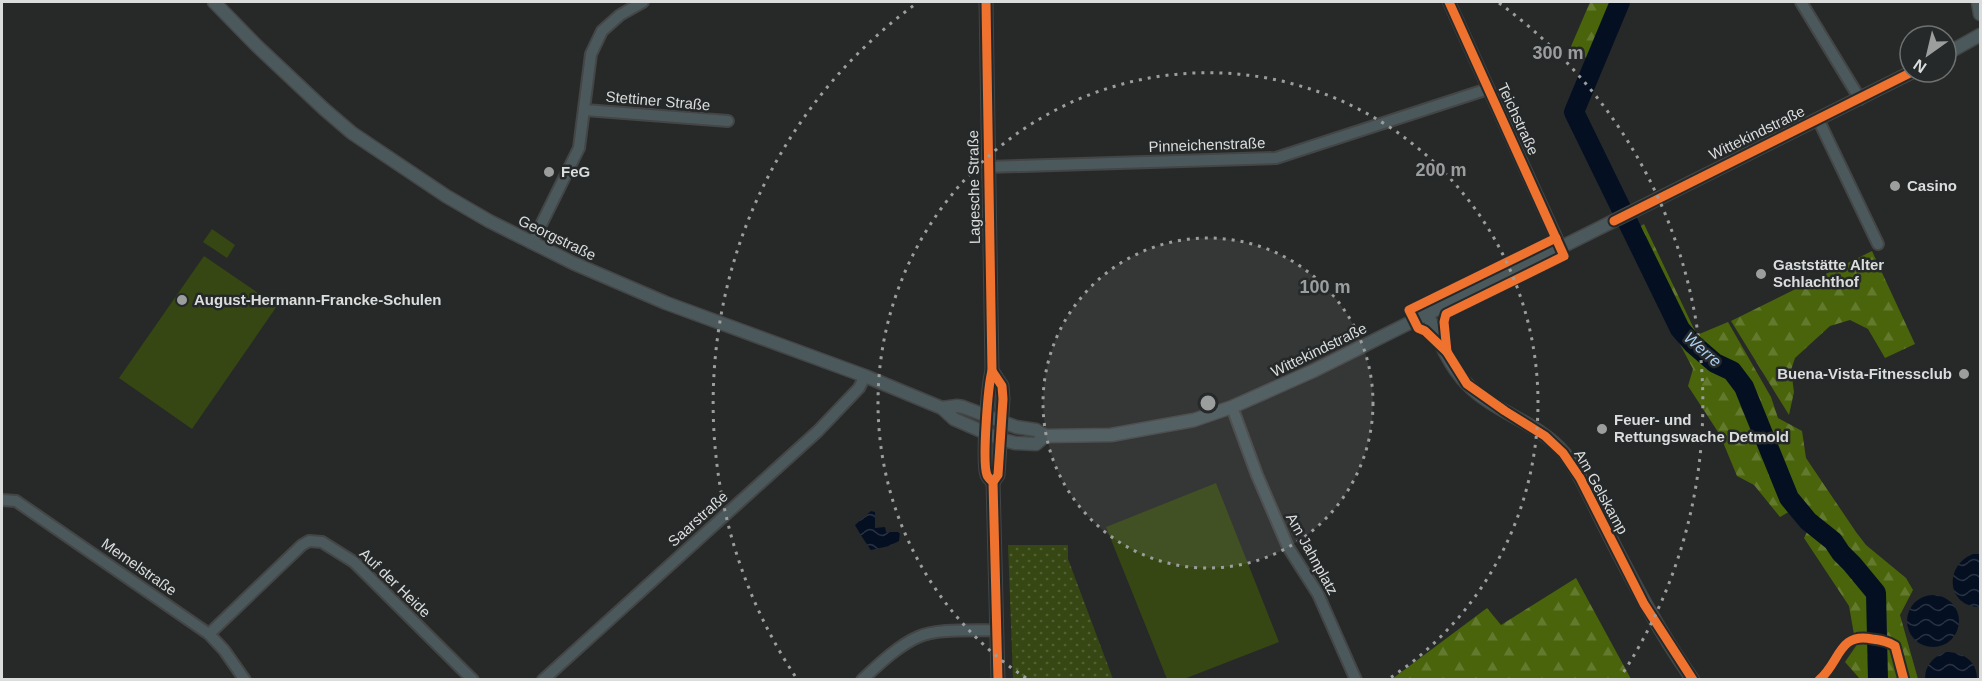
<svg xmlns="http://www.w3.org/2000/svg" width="1982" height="681" font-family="Helvetica,sans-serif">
<defs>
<pattern id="forest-firs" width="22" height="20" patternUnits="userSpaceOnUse" patternTransform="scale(1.5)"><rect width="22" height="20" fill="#49640b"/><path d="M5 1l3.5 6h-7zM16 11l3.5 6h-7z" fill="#637a2e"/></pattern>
<pattern id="park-dots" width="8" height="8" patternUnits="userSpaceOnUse" patternTransform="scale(1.5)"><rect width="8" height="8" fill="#364713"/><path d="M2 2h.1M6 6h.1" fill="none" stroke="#526135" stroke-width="1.8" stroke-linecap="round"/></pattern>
<pattern id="water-waves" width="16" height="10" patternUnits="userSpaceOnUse" patternTransform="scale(1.5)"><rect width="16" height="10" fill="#041022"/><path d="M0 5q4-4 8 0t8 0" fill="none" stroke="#283242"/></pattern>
</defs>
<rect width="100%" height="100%" fill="#272828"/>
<g fill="url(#forest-firs)">
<polygon points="1590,2 1612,2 1610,10 1596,34 1589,59 1569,51"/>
<polygon points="1644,224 1697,335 1728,322 1771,397 1778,418 1802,431 1806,458 1856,532 1866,545 1906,578 1913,590 1900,615 1918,679 1860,679 1845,662 1856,646 1849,606 1804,538 1807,532 1792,510 1780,517 1754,485 1737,476 1720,435 1688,386 1693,369 1642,272 1627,234"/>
<polygon points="1872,251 1915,344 1885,358 1868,329 1850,320 1830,326 1795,358 1791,370 1794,392 1789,415 1731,321"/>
<polygon points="1576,578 1631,679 1392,679 1487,608 1501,625"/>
</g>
<polygon fill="url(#park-dots)" points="1008,545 1068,545 1068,559 1113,679 1013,679"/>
<g fill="#364713">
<polygon points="212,229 235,245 227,258 203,242"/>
<polygon points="204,256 277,306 192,429 119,378"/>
<polygon points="1216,483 1279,642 1184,679 1167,679 1106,527"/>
</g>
<g fill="url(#water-waves)">
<path d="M871 511 875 512V528L885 527 886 532H900L899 541 889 546 871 550C869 548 857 529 855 525Z"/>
<path d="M1973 554H1980V607C1947 607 1943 566 1973 554Z"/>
<circle cx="1933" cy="621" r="26"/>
<path d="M1946 652C1963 652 1977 661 1977 679H1925C1925 665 1933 657 1946 652Z"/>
</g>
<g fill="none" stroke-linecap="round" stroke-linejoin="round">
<polyline stroke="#041022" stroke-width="20" points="1620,2 1574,112 1680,329 1693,344 1715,363 1732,371 1744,387 1789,498 1808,521 1833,541 1841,553 1852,564 1876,593 1878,680"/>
<defs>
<g id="minor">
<polyline points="1449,2 1561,248"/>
<polyline points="1801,2 1860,99"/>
<polyline points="585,110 728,121"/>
<polyline points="1818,119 1878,244"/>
<polyline points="988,167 1276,158 1488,89"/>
<polyline points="532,243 579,148 591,54 602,31 620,15 643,2"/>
<polyline points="1232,407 1257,475 1288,547 1318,594 1356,680"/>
<polyline points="2,500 16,501 209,634 224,650 245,680"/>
<polyline points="209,634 302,545 309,541 322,542 354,562 473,680"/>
<polyline points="543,680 818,431 859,388 865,376"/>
<path d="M862 680C878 665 899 645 918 637 938 628 974 631 996 630"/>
</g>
<g id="tertiary">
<polyline points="214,2 257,46 324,109 352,133 446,196 489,221 573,263 666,303 865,376 942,408 954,419 1000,439 1015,443 1036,444 1045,436"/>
<path d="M986 2 992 371C988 385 982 463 987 475 988 478 991 480 993 482L998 680"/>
<polyline points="1978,2 1980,14"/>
<polyline points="1946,54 1980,35"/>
<path d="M1427 313C1437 336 1449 366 1467 384 1495 413 1538 422 1564 453 1583 477 1594 507 1608 533 1634 584 1660 633 1693 680"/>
<polyline points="992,371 1002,386 1003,399 998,475 993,482"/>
<polyline points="942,408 957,406 963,407 1016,427 1036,430 1045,436 1111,435 1194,420 1232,407 1313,371 1912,72"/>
</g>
</defs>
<use href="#minor" stroke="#444545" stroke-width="14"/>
<use href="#tertiary" stroke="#444545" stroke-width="15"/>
<use href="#minor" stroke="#4b595d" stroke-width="10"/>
<use href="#tertiary" stroke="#4b595d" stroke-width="12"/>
<defs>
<g id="cycleway">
<path d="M986 2 992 371C988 385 982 463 987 475 988 478 991 480 993 482L998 680"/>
<polyline points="1614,221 1912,72"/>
<polyline points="1556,238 1409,310 1418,328 1425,331 1447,352 1467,384 1505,411 1545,436 1563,453 1580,478 1644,604 1693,680"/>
<polyline points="1447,352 1444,322 1446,314 1564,256 1449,2"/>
<polyline points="992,371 1002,386 1003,399 998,475 993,482"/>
<path d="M1819 680C1840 663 1838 632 1872 639 1880 640 1888 641 1895 646L1904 680"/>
</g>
</defs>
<use href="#cycleway" stroke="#262929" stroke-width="13"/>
<use href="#cycleway" stroke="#ef722f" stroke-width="9"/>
</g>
<circle cx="1208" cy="403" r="165" fill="#9c9e9e" fill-opacity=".12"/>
<g fill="none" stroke="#9c9e9e" stroke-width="3" stroke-dasharray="3 6">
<circle cx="1208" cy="403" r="165"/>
<path d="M1026 678A330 330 0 1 1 1390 678"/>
<path d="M795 676A495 495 0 0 1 917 3M1499 3A495 495 0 0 1 1621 676"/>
</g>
<g fill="#9c9e9e" stroke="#262929" stroke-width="2">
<circle cx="549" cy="172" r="6"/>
<circle cx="1895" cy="186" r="6"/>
<circle cx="1761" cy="274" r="6"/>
<circle cx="182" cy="300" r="6"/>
<circle cx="1964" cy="374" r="6"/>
<circle cx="1602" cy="429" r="6"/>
</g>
<g text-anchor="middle" stroke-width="5" stroke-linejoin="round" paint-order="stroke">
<g font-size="15" fill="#dbdddd" stroke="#262929">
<text transform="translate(658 101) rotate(5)" y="5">Stettiner Straße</text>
<text transform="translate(1518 119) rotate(65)" y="5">Teichstraße</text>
<text transform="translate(1757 133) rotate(-26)" y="5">Wittekindstraße</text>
<text transform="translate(1207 145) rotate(-2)" y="5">Pinneichenstraße</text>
<text transform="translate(974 187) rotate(-91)" y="5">Lagesche Straße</text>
<text transform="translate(557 238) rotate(26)" y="5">Georgstraße</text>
<text transform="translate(1319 350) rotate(-26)" y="5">Wittekindstraße</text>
<text transform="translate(1601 492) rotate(61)" y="5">Am Gelskamp</text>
<text transform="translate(698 519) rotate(-42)" y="5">Saarstraße</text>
<text transform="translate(1312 554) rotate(61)" y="5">Am Jahnplatz</text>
<text transform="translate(139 567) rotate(35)" y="5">Memelstraße</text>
<text transform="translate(395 583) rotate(44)" y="5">Auf der Heide</text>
</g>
<g font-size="15" font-weight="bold" fill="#dbdddd" stroke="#262929" text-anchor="start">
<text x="561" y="177">FeG</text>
<text x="1907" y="191">Casino</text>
<text x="1773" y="270">Gaststätte Alter<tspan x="1773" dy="17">Schlachthof</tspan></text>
<text x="194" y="305">August-Hermann-Francke-Schulen</text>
<text x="1952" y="379" text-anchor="end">Buena-Vista-Fitnessclub</text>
<text x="1614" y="425">Feuer- und<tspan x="1614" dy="17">Rettungswache Detmold</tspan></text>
</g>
<g font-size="16" font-style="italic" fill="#add2f3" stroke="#262929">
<text transform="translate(1703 349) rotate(41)" y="6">Werre</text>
</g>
</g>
<circle cx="1208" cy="403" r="9" fill="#9c9e9e" stroke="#262929" stroke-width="3"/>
<g font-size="18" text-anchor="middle" font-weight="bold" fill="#9c9e9e" stroke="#262929" stroke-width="5" stroke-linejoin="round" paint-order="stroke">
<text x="1558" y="59">300 m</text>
<text x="1441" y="176">200 m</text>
<text x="1325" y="293">100 m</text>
</g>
<rect width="1982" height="681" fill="none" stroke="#dbdddd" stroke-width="6"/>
<g transform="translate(1928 54) rotate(214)"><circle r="28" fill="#262929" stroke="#6e7171" stroke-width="1.5"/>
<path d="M0-4.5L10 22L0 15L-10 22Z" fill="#9c9e9e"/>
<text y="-9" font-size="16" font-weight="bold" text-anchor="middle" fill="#dbdddd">N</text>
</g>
</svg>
